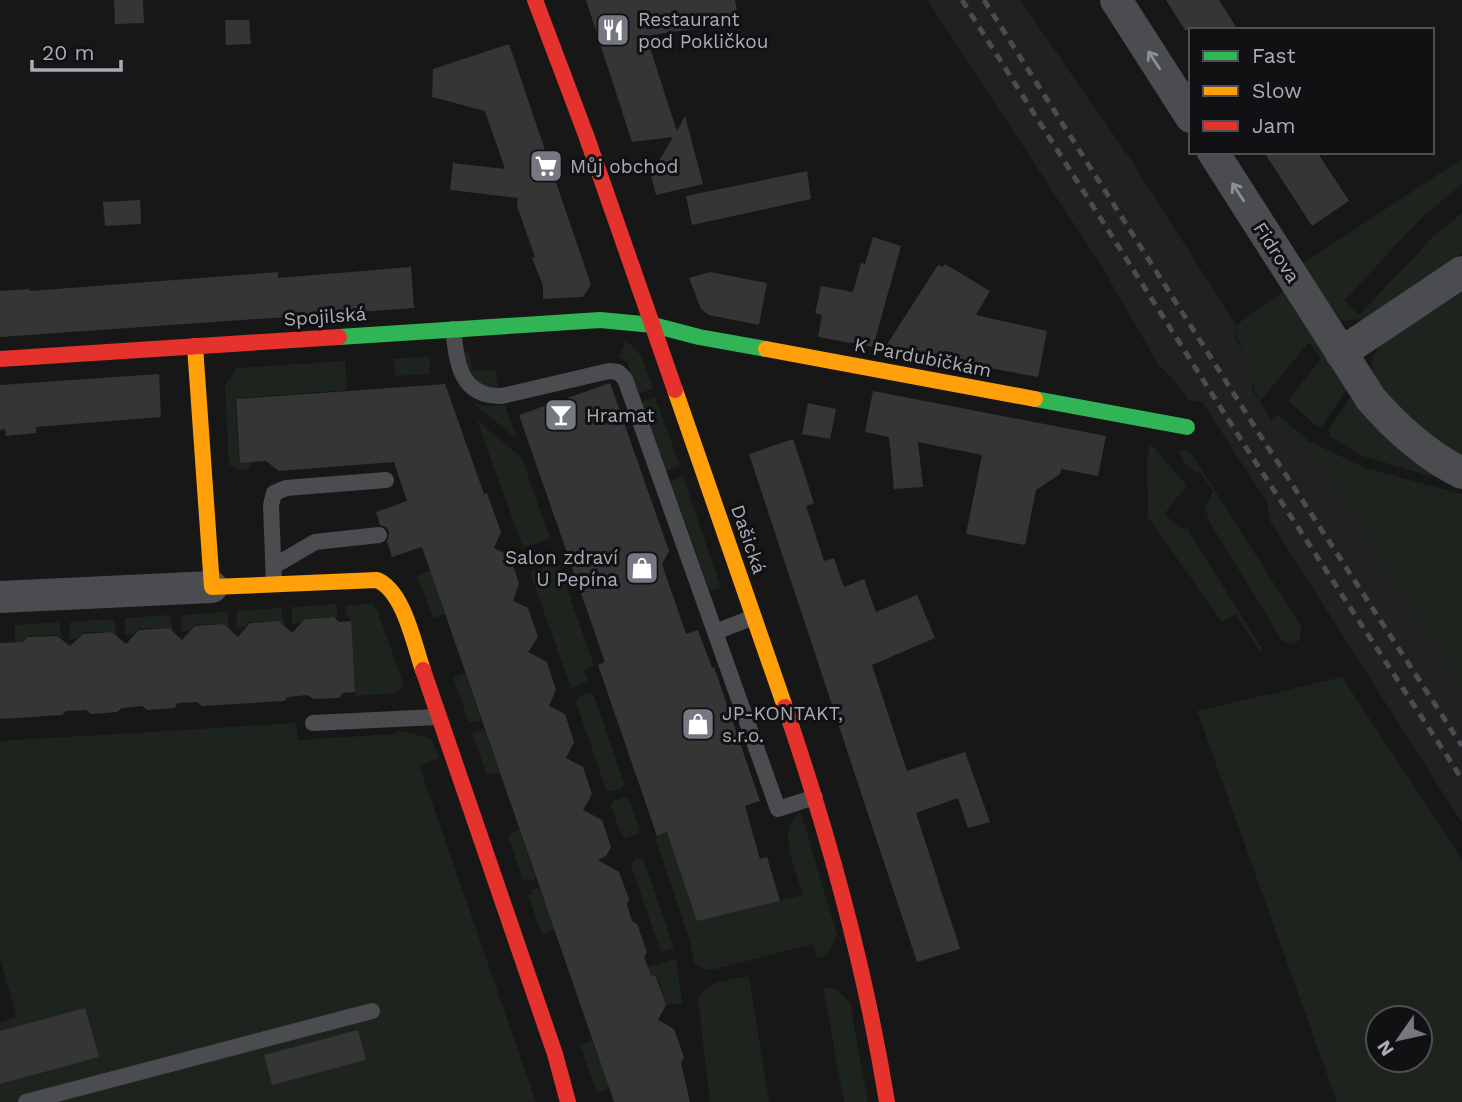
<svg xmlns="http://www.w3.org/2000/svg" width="1462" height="1102" font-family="'Work Sans',sans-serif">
<rect width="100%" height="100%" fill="#171717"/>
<polygon fill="#212123" points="927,0 1020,0 1129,157 1236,325 1235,338 1246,354 1253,391 1278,430 1310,450 1462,689 1462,823 1270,521 1267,502 1202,402 1189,401 1179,386 1158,364 1099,262"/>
<g fill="#1d241e" fill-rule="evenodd">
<polygon points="1462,159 1462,184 1420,219 1344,301 1359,315 1434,236 1462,213 1462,253 1363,319 1342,321 1334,316 1299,266"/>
<path d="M1287 289 1349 386 1321 427 1315 425 1288 400 1321 359 1309 342 1260 401C1250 387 1251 372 1246 357 1242 342 1235 342 1236 325Z"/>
<polygon points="1462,289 1462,459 1386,402 1371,373 1372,360 1379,346"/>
<polygon points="626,340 642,357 653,389 639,393 627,362 619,357"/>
<path d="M469 352 473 371 495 370 498 387C475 390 471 371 464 354Z"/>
<polygon points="426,356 430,359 430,374 395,376 394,359"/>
<polygon points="345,361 347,390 239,398 235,402 239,458 243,462 251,461 249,469 242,470 229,465 225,386 237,368"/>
<polygon points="1353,394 1454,483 1362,456 1329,436 1329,429"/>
<polygon points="655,397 680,466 666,471 642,402"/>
<polygon points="471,401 484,406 505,405 517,439"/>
<polygon points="1277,414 1309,441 1365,468 1462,494 1462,689 1310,450 1278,430 1271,420"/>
<polygon points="477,420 522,458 550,539 523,548"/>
<path d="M1150 444C1164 457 1173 472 1187 485L1164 514 1182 529 1187 528 1263 651 1260 652 1236 614 1222 622 1148 517 1147 460Z"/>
<path d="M1179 450 1191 453 1301 626 1300 639C1294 646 1289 645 1281 639L1209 521 1205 507 1213 492 1200 471 1197 474 1185 463Z"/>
<polygon points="683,476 721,588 710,591 670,481"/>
<polygon points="558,562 594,666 584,670 588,681 571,688 530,572"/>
<polygon points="430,571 445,614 433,618 417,576"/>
<polygon points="367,603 373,604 377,610 404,686 396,693 355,696 350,617 347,617 346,606"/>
<polygon points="336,604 338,617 306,618 300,623 292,624 292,607"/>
<polygon points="281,608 284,625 278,621 250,622 245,627 236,628 237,611"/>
<polygon points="227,612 229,629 223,624 195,625 190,631 181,631 182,615"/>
<polygon points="170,615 173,632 168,628 140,628 134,634 125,635 125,618"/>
<polygon points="114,619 117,636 112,632 84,632 78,638 70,639 70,622"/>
<polygon points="59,622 62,639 56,635 29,636 21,642 15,642 15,625"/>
<polygon points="465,673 481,720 475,723 474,721 469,723 453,677"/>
<path d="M1342 677 1462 859V1102H1337L1197 711ZM1420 1018V1060H1378V1018Z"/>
<polygon points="589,693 594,696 624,783 622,788 610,792 606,789 576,703 578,697"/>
<polygon points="296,723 298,740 397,734 397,730 430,738 440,758 419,765 536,1102 0,1102 0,1022 17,1017 0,959 0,741"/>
<polygon points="484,729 500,773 494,775 492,773 487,775 472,733"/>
<polygon points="624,797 629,799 640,830 637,834 625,838 622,836 611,807 613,801"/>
<path d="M801 813 837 935C833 947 829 955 817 959L813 944 711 970 703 969 694 964 690 941 655 837 667 832 698 920 803 895C797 874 774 824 801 813Z"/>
<polygon points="519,829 536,879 528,881 527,879 523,880 508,836"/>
<polygon points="640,858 644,861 674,948 661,952 631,865 635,859"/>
<polygon points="539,887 555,930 542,935 528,895 533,893 532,890"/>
<polygon points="676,959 682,1003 666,1005 658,978 651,975 648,967"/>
<path d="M749 976 769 1102H710L698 999C705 980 732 980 749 976Z"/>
<polygon points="823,987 836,989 850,1003 868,1102 844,1102"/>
<polygon points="592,1040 609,1088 597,1093 580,1045"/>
</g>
<g fill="#353536">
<polygon points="114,0 143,0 144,23 115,24"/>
<polygon points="586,0 735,0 739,22 646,36 677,131 685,116 703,184 656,195 651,175 673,137 632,142"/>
<polygon points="1166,0 1219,0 1238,30 1185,30"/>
<polygon points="225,20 249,20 251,44 226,45"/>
<polygon points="509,44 591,285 583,297 543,299 543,285 532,258 535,257 517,206 518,198 450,190 453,163 505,169 485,111 432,97 433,69"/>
<polygon points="1264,152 1317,152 1349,201 1312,226"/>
<polygon points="807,171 811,199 692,225 686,196"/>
<polygon points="140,200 141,224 105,226 103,202"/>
<polygon points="873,237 901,246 873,347 818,337 822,315 815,313 821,286 853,292 861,263 865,264"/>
<polygon points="945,264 990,291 976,315 1047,331 1038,377 884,349 938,265 943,267"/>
<polygon points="411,267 414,308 0,337 0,291 30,289 30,291 278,272 278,278"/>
<polygon points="710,272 767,283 759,325 709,315 701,309 689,278"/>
<polygon points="159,374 161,417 36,427 36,433 6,436 5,429 0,430 0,385"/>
<polygon points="610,383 669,551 662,564 686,634 698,630 712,668 714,667 760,801 745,806 760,859 767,857 780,901 697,921 667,832 657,836 598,665 605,662 519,415"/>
<polygon points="445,384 484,494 487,493 501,532 494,548 510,556 519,584 513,601 528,608 538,637 528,652 547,662 556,690 549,706 565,714 574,742 566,758 583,767 592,794 583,810 602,820 611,847 606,856 598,860 619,872 629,899 627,905 632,921 637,924 647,952 644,957 651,975 656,977 666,1005 658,1020 674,1029 684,1057 681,1063 690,1102 614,1102 422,547 392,557 387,542 389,533 387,528 380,525 376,512 407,501 394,462 279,471 266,461 240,463 236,399"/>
<polygon points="873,391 1106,436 1098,476 1061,469 1060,474 1036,490 1025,545 966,534 982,455 918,442 923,487 894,489 889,437 865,432"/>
<polygon points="808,403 836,409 830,439 802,434"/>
<polygon points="793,439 814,503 806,506 824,561 834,558 844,587 864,579 876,612 917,595 935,638 872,665 907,771 965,752 990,822 968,828 958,798 916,813 960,949 917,962 749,454"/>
<polygon points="334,617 339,622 351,621 355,692 343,693 339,698 313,699 308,695 288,697 284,701 202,706 197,702 178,703 174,708 147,710 142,706 122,708 117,712 91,714 86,710 66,711 62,715 0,719 0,643 22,642 28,637 57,636 70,646 83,634 112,632 126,644 139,630 169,628 182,640 195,626 224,624 238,637 250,623 279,621 292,633 305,619"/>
<polygon points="85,1008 99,1057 0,1084 0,1031"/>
<polygon points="358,1030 366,1060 272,1085 264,1055"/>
</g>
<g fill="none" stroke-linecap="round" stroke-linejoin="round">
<g stroke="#4b4c50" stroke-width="16">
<path d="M453 329C457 363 460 397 502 396L609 371 618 372 625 379 778 809 815 797"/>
<polyline points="274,566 315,542 379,535"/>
<polyline points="274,584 271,505 274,493 286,488 386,480"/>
<polyline points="715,632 754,617"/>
<polyline points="313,723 437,717"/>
<polyline points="26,1102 372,1011"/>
</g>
<g stroke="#4b4c50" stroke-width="32">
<polyline points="1116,0 1191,117"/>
<path d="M1213 152 1371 399C1397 429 1426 455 1462 473"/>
<polyline points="1341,353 1462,272"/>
<polyline points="0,597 212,587"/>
</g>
<g stroke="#30b455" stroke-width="16">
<polyline points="339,337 600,320 653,325 699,337 766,349"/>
<polyline points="1035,399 1187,427"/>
</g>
<g stroke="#ff9f0a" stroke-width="16">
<path d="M195 346 212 587 377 580C404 591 414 645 423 670"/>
<polyline points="766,349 1035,399"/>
<polyline points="675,390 785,707"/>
</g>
<g stroke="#e5322d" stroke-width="16">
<polyline points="535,0 586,135 675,390"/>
<polyline points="0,359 339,337"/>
<polyline points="423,670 555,1054 568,1102"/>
<path d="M785 707C829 836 865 967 887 1102"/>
</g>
<g stroke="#4b4c4f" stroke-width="5" stroke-dasharray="9 7" stroke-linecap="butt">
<polyline points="962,0 1247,449 1462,779"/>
<polyline points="984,0 1260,435 1462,746"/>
</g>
</g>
<defs><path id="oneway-shaft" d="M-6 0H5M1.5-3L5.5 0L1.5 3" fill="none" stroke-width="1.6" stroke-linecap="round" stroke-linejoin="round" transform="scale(1.75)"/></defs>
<g stroke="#8c9099">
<use href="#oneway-shaft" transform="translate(1154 60) rotate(-123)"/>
<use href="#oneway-shaft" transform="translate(1238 192) rotate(-123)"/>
</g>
<defs>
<symbol id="restaurant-square" viewBox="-11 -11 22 22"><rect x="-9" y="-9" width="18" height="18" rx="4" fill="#757880" stroke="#111113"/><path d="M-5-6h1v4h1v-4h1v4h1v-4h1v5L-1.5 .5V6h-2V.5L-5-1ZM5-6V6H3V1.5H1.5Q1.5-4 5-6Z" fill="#fff"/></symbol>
<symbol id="supermarket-square" viewBox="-11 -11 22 22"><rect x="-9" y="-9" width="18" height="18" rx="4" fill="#757880" stroke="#111113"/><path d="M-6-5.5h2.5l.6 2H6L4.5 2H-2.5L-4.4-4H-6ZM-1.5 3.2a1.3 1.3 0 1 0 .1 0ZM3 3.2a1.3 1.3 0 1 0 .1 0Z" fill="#fff"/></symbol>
<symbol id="bar-square" viewBox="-11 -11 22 22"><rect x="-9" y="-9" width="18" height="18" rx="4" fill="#757880" stroke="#111113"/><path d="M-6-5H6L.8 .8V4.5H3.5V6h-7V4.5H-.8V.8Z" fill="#fff"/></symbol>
<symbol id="shop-square" viewBox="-11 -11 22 22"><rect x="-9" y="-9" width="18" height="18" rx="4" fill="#757880" stroke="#111113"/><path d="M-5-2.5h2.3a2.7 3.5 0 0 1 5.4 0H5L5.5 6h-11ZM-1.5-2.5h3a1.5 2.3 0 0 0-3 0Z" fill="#fff"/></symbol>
</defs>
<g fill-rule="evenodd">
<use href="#restaurant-square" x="594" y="11" width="38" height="38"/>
<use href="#supermarket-square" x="527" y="147" width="38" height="38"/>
<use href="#bar-square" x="542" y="396" width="38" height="38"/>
<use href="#shop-square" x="623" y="549" width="38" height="38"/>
<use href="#shop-square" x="679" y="705" width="38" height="38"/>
</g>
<g text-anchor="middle" stroke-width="6" stroke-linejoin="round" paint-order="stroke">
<g font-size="19" fill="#a8adb8" stroke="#111113" text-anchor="start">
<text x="638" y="26">Restaurant<tspan x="638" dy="22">pod Pokličkou</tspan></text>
<text x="570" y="173">Můj obchod</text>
<text x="586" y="422">Hramat</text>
<text x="618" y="564" text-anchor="end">Salon zdraví<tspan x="618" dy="22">U Pepína</tspan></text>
<text x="722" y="720">JP-KONTAKT,<tspan x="722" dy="22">s.r.o.</tspan></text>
</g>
<g font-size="19" fill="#a8adb8" stroke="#111113">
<text transform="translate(1277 252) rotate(57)" y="7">Fidrova</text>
<text transform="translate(325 316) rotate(-4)" y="7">Spojilská</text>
<text transform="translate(923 357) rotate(11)" y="7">K Pardubičkám</text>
<text transform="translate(749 539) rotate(71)" y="7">Dašická</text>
</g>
</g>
<rect x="1189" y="28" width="245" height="126" fill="#111113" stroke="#4d4f55" stroke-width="2"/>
<rect x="1203" y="51" width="35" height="10" fill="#30b455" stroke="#4d4f55" stroke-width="2"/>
<text x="1252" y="63" font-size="21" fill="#a8adb8">Fast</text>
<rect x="1203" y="86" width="35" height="10" fill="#ff9f0a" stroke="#4d4f55" stroke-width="2"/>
<text x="1252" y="98" font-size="21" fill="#a8adb8">Slow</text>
<rect x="1203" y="121" width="35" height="10" fill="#e5322d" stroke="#4d4f55" stroke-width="2"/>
<text x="1252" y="133" font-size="21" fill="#a8adb8">Jam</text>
<g transform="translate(1399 1039) rotate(236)"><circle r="33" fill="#111113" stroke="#4d4f55" stroke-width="2"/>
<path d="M0-5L12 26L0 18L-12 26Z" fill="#757880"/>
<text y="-10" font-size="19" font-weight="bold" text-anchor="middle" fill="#a8adb8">N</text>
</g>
<path d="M32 60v10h89v-10" fill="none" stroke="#a8adb8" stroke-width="3.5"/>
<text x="42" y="60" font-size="21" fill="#a8adb8" stroke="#111113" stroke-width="5" paint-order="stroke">20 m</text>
</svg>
